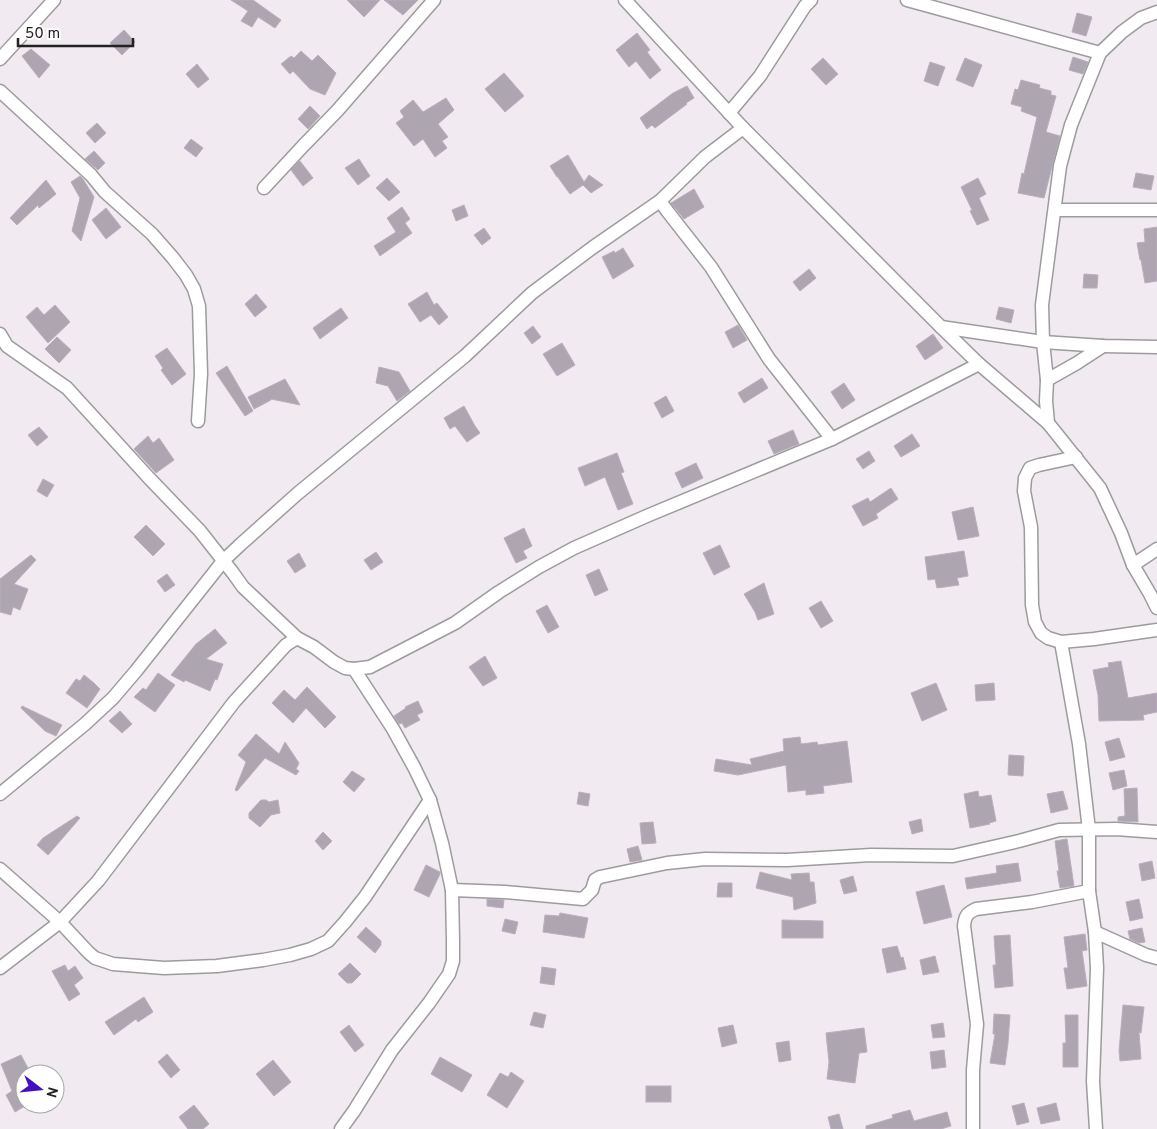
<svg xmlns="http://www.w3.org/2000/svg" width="1157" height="1129" font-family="Overpass,sans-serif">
<rect width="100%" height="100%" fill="#f1eaf1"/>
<g fill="#ada5b0" stroke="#bcadc2">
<polygon points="231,0 253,0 281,20 275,28 258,17 252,27 241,21 248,11"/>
<polygon points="347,0 380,0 364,17"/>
<polygon points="384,0 418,0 403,15"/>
<polygon points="1077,13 1092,17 1086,36 1072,32"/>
<polygon points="124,30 135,42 122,55 110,43"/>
<polygon points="637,33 650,50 647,52 661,70 650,79 636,61 629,67 616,50"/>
<polygon points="31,49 50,65 39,78 22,56"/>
<polygon points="301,51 312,61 318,55 336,73 325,95 310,89 293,71 290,74 281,64 291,56 294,58"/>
<polygon points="1073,57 1088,62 1083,74 1069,70"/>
<polygon points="823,58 838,74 826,85 811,69"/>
<polygon points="965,58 982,65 973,87 956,80"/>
<polygon points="930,62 945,67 938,86 924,81"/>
<polygon points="197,64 209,79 198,88 186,74"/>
<polygon points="504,73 524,96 505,112 485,89"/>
<polygon points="1021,80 1040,85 1039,88 1051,91 1051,95 1056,96 1046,132 1060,136 1044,198 1018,193 1022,173 1024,174 1037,117 1021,111 1022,107 1011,104 1015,89 1018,90"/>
<polygon points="687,86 694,98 686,103 687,104 655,128 652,125 647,129 640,118 673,93"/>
<polygon points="446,98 454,110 438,124 448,137 442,141 447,148 435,157 423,139 414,146 396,123 404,117 400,111 413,100 423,112"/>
<polygon points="310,106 320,116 308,129 298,119"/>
<polygon points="97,123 106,133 95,143 86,133"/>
<polygon points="191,139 203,148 196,157 184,148"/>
<polygon points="94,151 105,163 98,170 85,159"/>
<polygon points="568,155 584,182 589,175 603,185 591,193 583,185 570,194 557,176 557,177 550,166"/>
<polygon points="359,159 370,176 358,185 345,168"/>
<polygon points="300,161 313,178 303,186 291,170"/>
<polygon points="1136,173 1154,176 1151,190 1133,187"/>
<polygon points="80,176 83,179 94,197 81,241 72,231 80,198 71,182"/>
<polygon points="387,178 400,192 389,201 376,188"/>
<polygon points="978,178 986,194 979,198 989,220 977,225 970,211 972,210 961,187"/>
<polygon points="46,180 56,194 39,208 38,205 17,225 10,218"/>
<polygon points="694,189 704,207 684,219 671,203"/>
<polygon points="464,205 468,216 456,221 452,210"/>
<polygon points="402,207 410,219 405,223 412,233 380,256 374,246 396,232 387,218"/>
<polygon points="106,208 121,227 106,239 92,220"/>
<polygon points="1157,227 1157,281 1145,283 1141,260 1140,260 1137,243 1145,242 1144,229"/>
<polygon points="484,228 491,238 482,245 474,235"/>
<polygon points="623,248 634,266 613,279 602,257 614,251 615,253"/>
<polygon points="809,269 816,278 800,291 793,282"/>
<polygon points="1084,274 1098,275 1097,288 1083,288"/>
<polygon points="427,292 434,305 437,303 448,317 439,325 431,315 420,322 408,304"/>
<polygon points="256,294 267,307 255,317 245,304"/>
<polygon points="55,305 70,322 48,343 26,317 37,307 44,315"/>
<polygon points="999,307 1014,310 1011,323 996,319"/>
<polygon points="341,308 348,318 320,339 313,328"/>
<polygon points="738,325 747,340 733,348 725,332"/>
<polygon points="533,326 541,337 532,344 524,333"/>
<polygon points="933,334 943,348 925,360 916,346"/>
<polygon points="57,337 71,350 59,363 45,349"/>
<polygon points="562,343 575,365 557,376 543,354"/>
<polygon points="167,348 186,374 172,385 161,370 163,368 155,356"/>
<polygon points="227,366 253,411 245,416 216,373"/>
<polygon points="379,367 399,372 410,391 397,401 388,386 376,383"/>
<polygon points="762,378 768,388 744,403 738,393"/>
<polygon points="285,379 300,405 271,399 271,400 254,409 248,397"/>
<polygon points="844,383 855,400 842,409 831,392"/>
<polygon points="666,396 674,411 662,418 654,403"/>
<polygon points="464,406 475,426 480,433 467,442 455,426 450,429 444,418"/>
<polygon points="39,427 48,437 37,446 28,435"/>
<polygon points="793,430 799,444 774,454 768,441"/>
<polygon points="912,434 920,446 901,457 894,446"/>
<polygon points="148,436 153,443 159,438 174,460 156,473 134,449"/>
<polygon points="869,451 875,461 863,469 856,459"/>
<polygon points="617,453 624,472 621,473 633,504 618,510 605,477 585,486 578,468"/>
<polygon points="696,463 703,478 682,488 675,473"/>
<polygon points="43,479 54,485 47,497 37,491"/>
<polygon points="891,488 898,499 876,514 878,518 863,526 852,506 868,498 870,502"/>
<polygon points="973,507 979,536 958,540 952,512"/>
<polygon points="146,525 165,544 153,556 134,537"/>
<polygon points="524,528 532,546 523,551 527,558 516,563 504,538"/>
<polygon points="720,545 730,567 714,575 703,553"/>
<polygon points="964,551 968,576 957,578 959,585 937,588 935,579 928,580 925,557"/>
<polygon points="376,552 383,562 371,570 364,560"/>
<polygon points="299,553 306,566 295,573 287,561"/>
<polygon points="31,555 36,560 14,584 28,589 20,610 13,607 11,615 0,612 0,579"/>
<polygon points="599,569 608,590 595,596 586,575"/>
<polygon points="167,574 175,585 165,592 157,581"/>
<polygon points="764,583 774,614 758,620 755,612 744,594"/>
<polygon points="821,601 833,621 821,628 809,608"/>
<polygon points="547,605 559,627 548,633 536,611"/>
<polygon points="215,629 227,643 206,659 223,664 217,680 215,679 210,691 185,680 184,682 171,675 196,644"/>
<polygon points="485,656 497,678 483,686 469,667"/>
<polygon points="1121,661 1128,698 1157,693 1157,712 1143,715 1144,720 1099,721 1098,695 1093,670 1109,667 1108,663"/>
<polygon points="158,673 175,685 155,712 134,697 143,688 146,690"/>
<polygon points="84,675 94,683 100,689 87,708 66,693 76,679 80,681"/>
<polygon points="936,683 947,710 922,721 911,693"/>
<polygon points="994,683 995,700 976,701 975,685"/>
<polygon points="307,687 336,717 325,728 306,708 293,723 272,703 284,690 295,700"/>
<polygon points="418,701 423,712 417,715 420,720 405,728 402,723 399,724 394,716 406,708 405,707"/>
<polygon points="22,706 62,725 56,736 45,731 21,708"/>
<polygon points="120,711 132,724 122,733 109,721"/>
<polygon points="256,734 279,754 285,742 299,763 296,769 299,771 296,775 265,758 237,791 235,790 246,762 238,755"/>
<polygon points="800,737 801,744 817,742 818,745 847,741 852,782 823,786 824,793 806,795 806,790 788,792 786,765 738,775 714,771 716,759 752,765 750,759 784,751 783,739"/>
<polygon points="1119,738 1125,757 1110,761 1105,742"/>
<polygon points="1009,755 1024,756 1023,776 1008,775"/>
<polygon points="1124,770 1127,786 1113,790 1109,773"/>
<polygon points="352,771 365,779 354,792 343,782"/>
<polygon points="1137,788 1138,822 1118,821 1118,817 1125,816 1124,789"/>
<polygon points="978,791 979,797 991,795 996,821 989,823 990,824 970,828 964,794"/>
<polygon points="1063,791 1068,809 1051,813 1047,794"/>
<polygon points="579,792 590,794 588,806 577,804"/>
<polygon points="261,800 266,800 269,802 278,800 280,813 271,815 260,827 249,818 249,813"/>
<polygon points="77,816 80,818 48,855 37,845 43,838"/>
<polygon points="921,819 923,831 912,834 909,822"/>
<polygon points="653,822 656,843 642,844 640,823"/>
<polygon points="323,832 332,841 323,850 315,841"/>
<polygon points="1067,839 1074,886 1060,888 1057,871 1059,871 1055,841"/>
<polygon points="638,846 642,860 630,862 627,849"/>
<polygon points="1152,861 1155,878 1142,881 1139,864"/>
<polygon points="1018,863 1021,881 967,889 965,878 997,873 996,866"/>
<polygon points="426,865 440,872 440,874 429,897 414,890"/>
<polygon points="760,872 792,880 791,874 809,873 810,882 814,882 816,903 794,910 793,897 756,888"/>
<polygon points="853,876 857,891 844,894 840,880"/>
<polygon points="718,883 732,883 732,897 717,897"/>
<polygon points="944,885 952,917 924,924 916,892"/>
<polygon points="487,899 504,900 503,908 487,906"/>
<polygon points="1139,899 1143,918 1130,921 1126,902"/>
<polygon points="560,913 588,918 584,938 543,932 545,915 559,916"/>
<polygon points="505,919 518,922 515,934 502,931"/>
<polygon points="782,920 823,921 823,938 782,938"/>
<polygon points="366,927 381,941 381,945 375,953 357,937"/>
<polygon points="1142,928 1145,942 1139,943 1130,939 1128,931"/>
<polygon points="1085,934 1087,950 1082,951 1087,986 1067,989 1064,968 1068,968 1064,937"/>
<polygon points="1010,935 1013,986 995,988 993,965 996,965 994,936"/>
<polygon points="897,946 901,958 903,957 906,969 887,973 882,949"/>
<polygon points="935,956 939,972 923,975 920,960"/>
<polygon points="350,963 361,974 352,983 347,983 338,974"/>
<polygon points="65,965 68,971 75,966 83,978 74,985 80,994 69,1001 52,971"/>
<polygon points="542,967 556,969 554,985 540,983"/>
<polygon points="144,997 153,1012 138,1022 136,1019 114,1035 105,1022"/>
<polygon points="1123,1005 1144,1007 1141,1033 1139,1032 1141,1059 1120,1061 1119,1051"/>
<polygon points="534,1012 546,1015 543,1028 530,1025"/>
<polygon points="994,1014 1010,1015 1008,1043 1005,1065 990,1063 995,1034 993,1034"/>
<polygon points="1065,1015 1078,1015 1078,1067 1063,1067 1063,1043 1066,1043"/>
<polygon points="943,1023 945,1037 933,1038 931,1025"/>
<polygon points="349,1025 364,1045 355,1052 340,1032"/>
<polygon points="733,1025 737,1043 722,1047 718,1028"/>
<polygon points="864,1028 867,1052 859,1053 855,1083 827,1079 829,1062 826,1033"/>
<polygon points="789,1041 791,1060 779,1062 776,1043"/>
<polygon points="944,1050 946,1067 932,1069 930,1052"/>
<polygon points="167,1054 180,1070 171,1078 158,1062"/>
<polygon points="21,1055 31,1074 25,1074 25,1106 15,1112 6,1095 12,1091 1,1064"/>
<polygon points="440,1057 472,1075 462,1092 431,1074"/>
<polygon points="273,1060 291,1082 274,1096 256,1074"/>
<polygon points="511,1072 524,1081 507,1108 487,1095 500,1073 508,1077"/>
<rect x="646" y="1086" width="25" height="16"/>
<polygon points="1024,1103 1029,1122 1017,1125 1012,1106"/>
<polygon points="1056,1103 1060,1120 1041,1124 1037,1108"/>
<polygon points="194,1105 209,1124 203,1129 188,1129 179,1117"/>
<polygon points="910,1110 914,1121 947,1112 951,1126 941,1129 866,1129 866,1126 893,1118 892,1115"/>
<polygon points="839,1114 843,1129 831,1129 828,1117"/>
</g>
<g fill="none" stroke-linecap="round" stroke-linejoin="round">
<defs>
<g id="minor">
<polyline points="625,0 743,128 941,327 979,364 1048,423 1100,488 1121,533 1133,565 1150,594 1157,608"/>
<polyline points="907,0 1100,53"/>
<polyline points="0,59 54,0"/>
<polyline points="0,91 91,175 105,192 152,234 173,258 186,275 194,289 199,306 201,374 198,421"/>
<polyline points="729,113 760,76 805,6 811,0"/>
<polyline points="264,188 303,146 337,111 434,0"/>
<polyline points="660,201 668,212 711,267 769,359 832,439"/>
<polyline points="1055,210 1157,210"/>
<polyline points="941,327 1043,342 1103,346 1157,347"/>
<polyline points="0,334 7,346 67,388 149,478 200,531 233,573 243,587 297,638"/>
<polyline points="1047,380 1077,363 1103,346"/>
<polyline points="1048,423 1046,401 1047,380 1043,342 1042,305 1060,166 1071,125 1100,53 1122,32 1141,18 1157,12"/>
<polyline points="1076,457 1039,465 1030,468 1025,478 1024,491 1031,527 1032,605 1035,622 1041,633 1048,638 1061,642 1094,639 1157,630"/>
<polyline points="1133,565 1157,549"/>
<polyline points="1061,642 1079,744 1089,830 1089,891 1095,932 1097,968 1093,1081 1096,1129"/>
<polyline points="0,794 85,724 113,698 136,671 224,560 241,544 297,494 465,356 532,293 592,248 660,201 705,157 743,128"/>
<polyline points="0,869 60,922 89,953 95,958 113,964 164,968 217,966 263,960 290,955 311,949 328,941 345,922 365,897 430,800"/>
<polyline points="452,890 505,892 583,899 592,890 595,880 600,877 667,863 705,859 787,860 871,855 953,856 1019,841 1059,830 1116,829 1157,832"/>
<polyline points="1095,932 1146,955 1157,958"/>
<polyline points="0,968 60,922 98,881 234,702 286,645 297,638 314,647 334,662 345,668 354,669 370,667 455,623 499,592 539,567 574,548 649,515 832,439 979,364"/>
<polyline points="341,1129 354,1111 392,1050 429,1003 449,974 453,961 453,941 452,890 442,843 430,800 414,767 393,729 354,669"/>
<path d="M973 1129V1070L977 1024 964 926C965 916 967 913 976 909L1032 902 1089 891"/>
</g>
</defs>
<use href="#minor" stroke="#9c9c9c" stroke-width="15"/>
<use href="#minor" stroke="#fff" stroke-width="12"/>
</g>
<g transform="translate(40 1089) rotate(106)"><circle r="24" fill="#ffffff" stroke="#a7a7a7"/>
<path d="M0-4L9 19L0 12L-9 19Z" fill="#4110c3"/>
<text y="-8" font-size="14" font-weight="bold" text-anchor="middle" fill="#222222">N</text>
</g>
<path d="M18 38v8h115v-8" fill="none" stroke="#222222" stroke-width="2.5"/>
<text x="25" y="38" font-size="15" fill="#222222" stroke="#ffffff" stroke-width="4" paint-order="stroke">50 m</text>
</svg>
